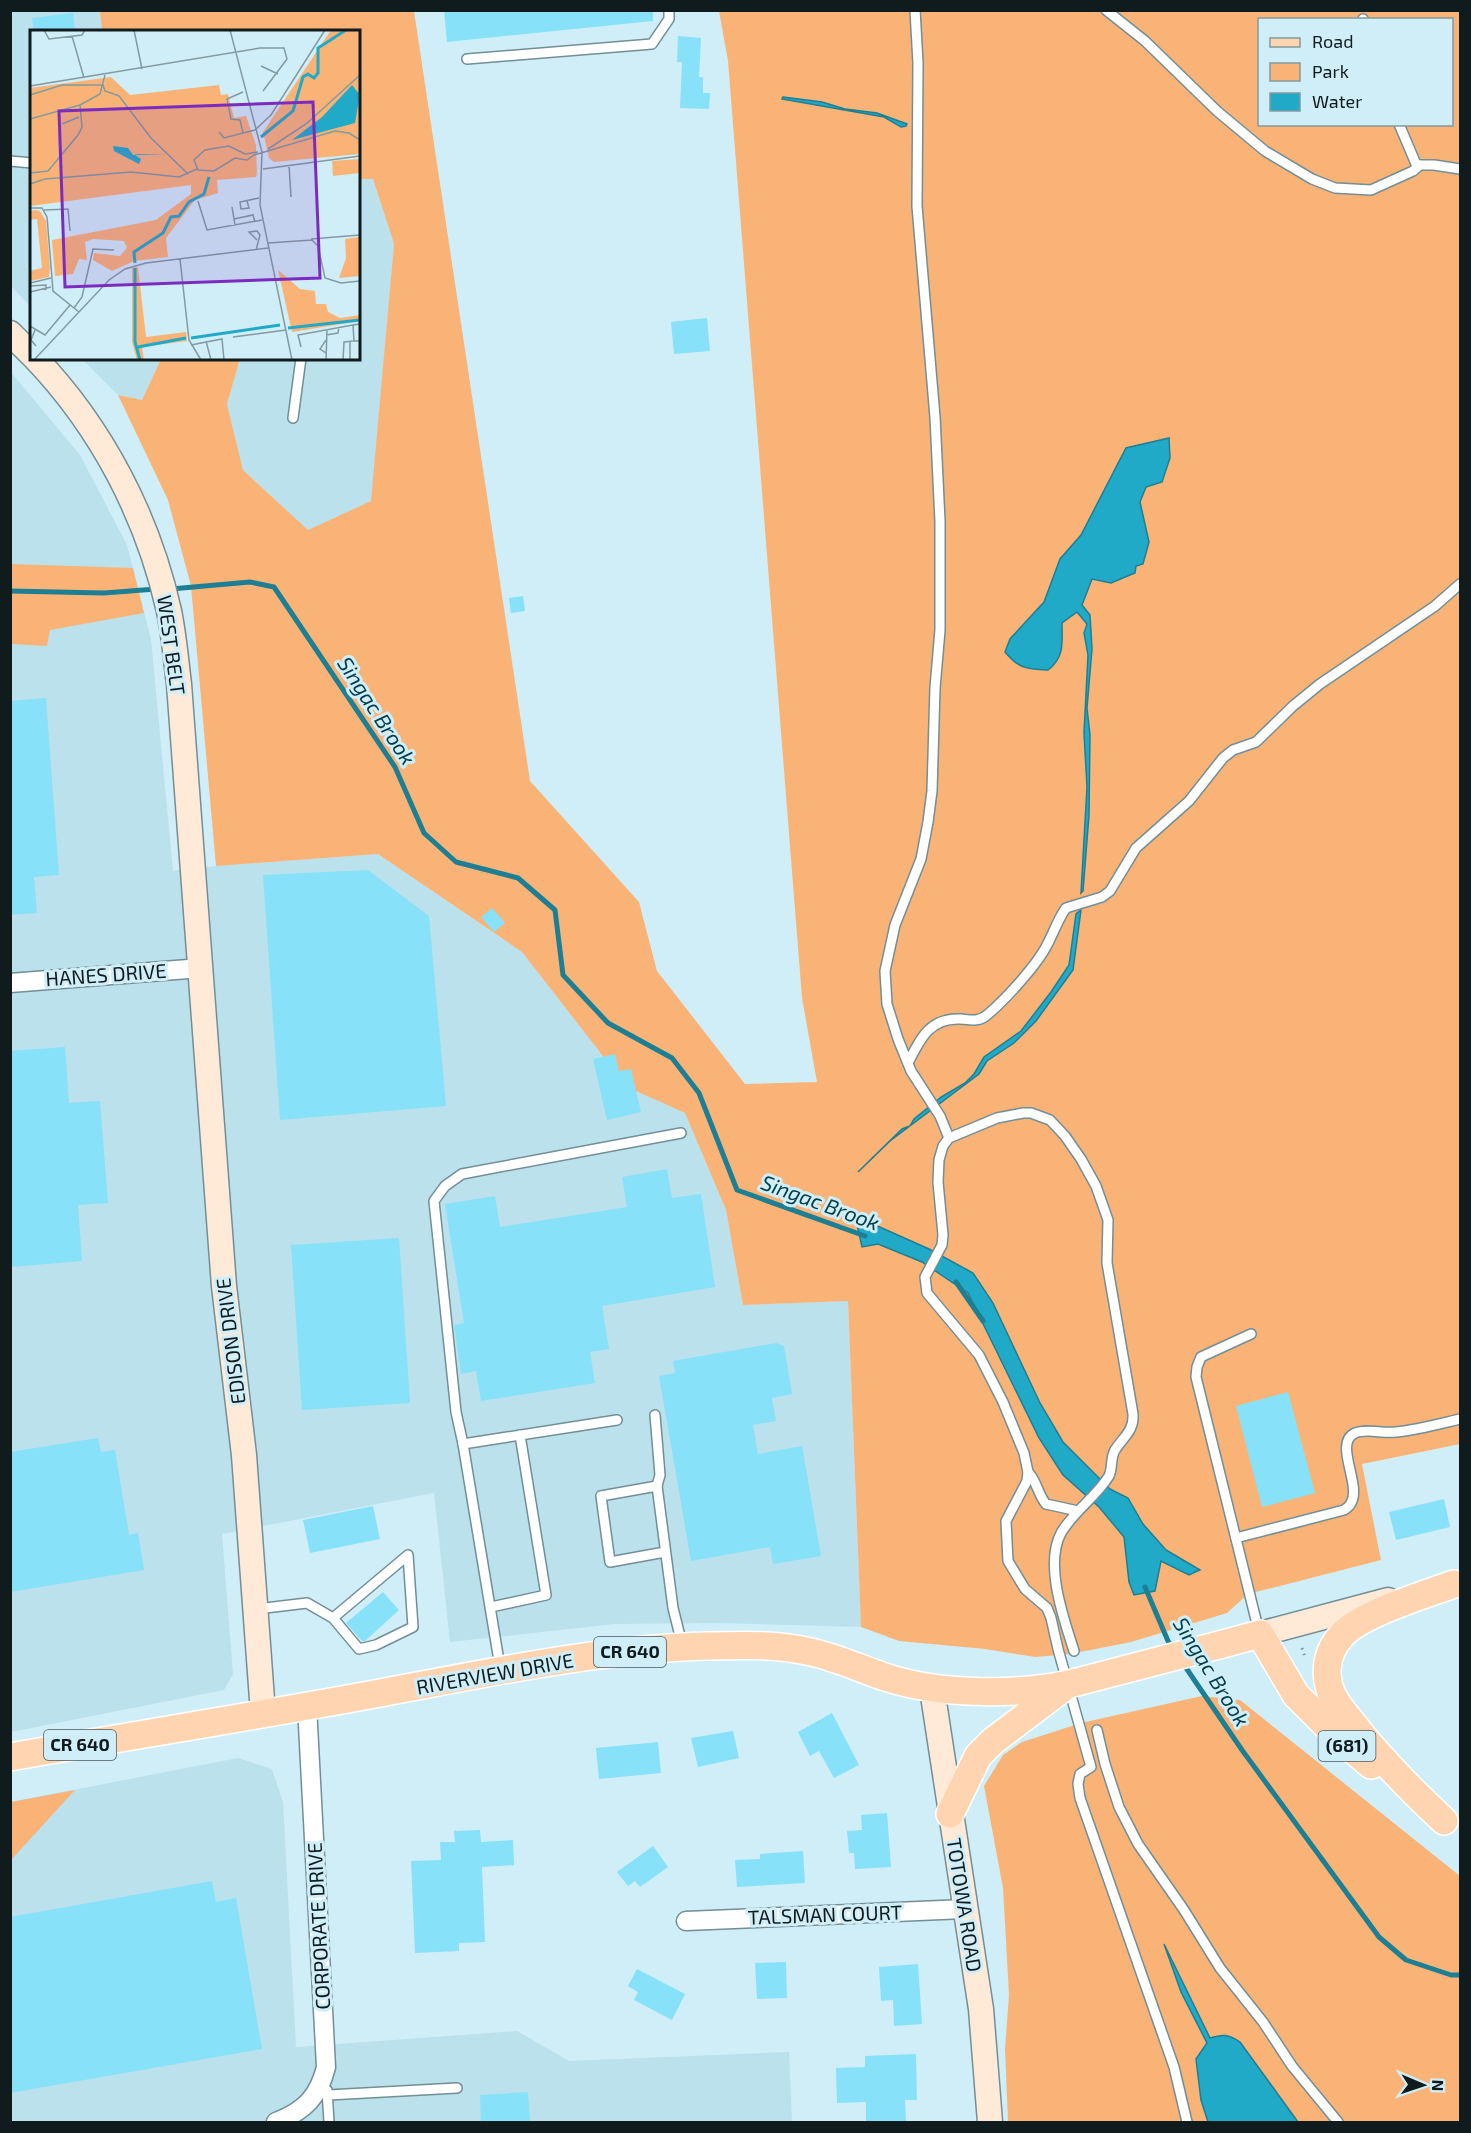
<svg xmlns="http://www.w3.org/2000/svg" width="1471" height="2133" font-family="'Exo 2',sans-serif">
<rect width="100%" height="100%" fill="#d0eef7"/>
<g fill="#bbe1ec">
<polygon points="10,11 100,11 102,31 32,32 31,307 11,286"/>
<polygon points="359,179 373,179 394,244 372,501 308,530 243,470 227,404 240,359 358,358"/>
<polygon points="82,359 161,359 142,400 118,395"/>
<polygon points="10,371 80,455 127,545 151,639 173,871 216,866 378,854 522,952 627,1087 685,1113 726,1210 743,1305 848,1301 861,1627 714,1623 615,1624 450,1642 434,1493 222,1534 233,1674 224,1690 11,1732"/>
<polygon points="238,1758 272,1769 283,1802 296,2047 517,2031 569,2061 789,2052 792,2122 11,2122 11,1802"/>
</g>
<g fill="#fab376" fill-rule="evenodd">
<path d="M100 11H414L530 781 639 902 657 971 745 1084 817 1082 802 998 728 61 719 11H1460V1444L1362 1464 1381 1560 1248 1594 1227 1613 1131 1642 1070 1654 1035 1657 985 1649 899 1641 861 1627 848 1301 743 1305 726 1210 685 1113 627 1087 522 952 378 854 216 866 191 586 168 500 118 395 142 400 161 359H240L227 404 243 470 308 530 371 501 394 244 373 179H359L358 32 102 31ZM1260 20H1452V124H1260Z"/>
<polygon points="11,564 133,568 144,613 50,630 47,646 11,644"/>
<polygon points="1202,1696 1240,1700 1460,1876 1460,2122 1008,2122 1005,2049 1009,1995 1003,1888 984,1786 1003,1755 1022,1742 1081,1723"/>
<polygon points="75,1790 11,1860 11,1802"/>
</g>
<g fill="#21aac7" stroke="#1c7f94" stroke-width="1.5">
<polygon points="783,97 822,102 845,109 877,113 907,124 906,126 901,127 884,117 782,99"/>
<path d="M1169 438 1170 458 1162 482 1146 487 1140 502 1149 542 1143 564 1136 566 1135 573 1111 583 1092 579 1082 605 1090 615 1092 649 1087 708 1090 735 1089 815 1083 891 1081 893 1087 787 1084 733 1088 655 1084 633 1087 624 1077 612 1062 623C1062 642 1065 657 1048 670 1027 669 1019 669 1005 652L1010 639 1044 602 1060 559 1081 535 1126 448Z"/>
<polygon points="1081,910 1073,970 1036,1021 1014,1043 987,1061 979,1074 890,1141 858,1172 902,1129 910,1126 914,1119 941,1097 965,1083 974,1074 984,1057 1021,1031 1051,992 1069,965 1076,914"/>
<polygon points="855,1216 929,1249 973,1273 993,1303 1040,1403 1063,1442 1110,1489 1128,1498 1143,1524 1166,1550 1200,1570 1189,1575 1161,1561 1155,1591 1134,1595 1129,1582 1124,1537 1099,1507 1063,1475 1039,1438 968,1293 922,1262 878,1244 862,1247"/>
<path d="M1164 1944 1210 2038C1223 2034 1228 2034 1240 2042L1298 2122H1208L1201 2100 1196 2059 1207 2043 1181 1992Z"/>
</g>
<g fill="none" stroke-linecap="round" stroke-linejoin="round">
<g stroke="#1c7f94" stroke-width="5">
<polyline points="171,589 250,582 274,587 395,767 424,833 456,862 518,878 555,910 563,975 608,1023 672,1058 699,1093 737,1190 865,1236"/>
<polyline points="10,591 104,593 156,589"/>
<polyline points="956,1282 983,1321"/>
<polyline points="1145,1587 1168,1641 1173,1650"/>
<polyline points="1182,1662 1242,1750 1379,1937 1406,1960 1451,1975 1460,1975"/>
</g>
</g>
<g fill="#87e1f9">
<polygon points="444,10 653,10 653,21 447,42"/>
<polygon points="73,13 75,32 34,32 32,18"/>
<polygon points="678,36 701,38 699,77 703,77 703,93 710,93 709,109 680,108 682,62 677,62"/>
<polygon points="707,318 710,351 674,354 671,322"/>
<polygon points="523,596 525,611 511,613 509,598"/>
<polygon points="46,698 59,875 34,877 37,913 10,915 10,701"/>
<polygon points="368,870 429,916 446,1106 280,1120 263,875"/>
<polygon points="492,908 505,923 494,932 481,917"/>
<polygon points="65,1047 69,1103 100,1101 108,1203 78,1205 82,1261 10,1267 10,1051"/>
<polygon points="615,1054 619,1071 631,1069 641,1112 607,1120 593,1059"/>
<polygon points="667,1169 672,1198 701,1194 715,1287 602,1306 609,1349 590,1352 595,1383 481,1401 476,1371 461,1374 454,1325 464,1323 445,1204 495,1196 500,1227 627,1207 622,1177"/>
<polygon points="399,1238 410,1403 302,1410 291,1245"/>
<polygon points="776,1343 784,1346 792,1394 772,1398 776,1421 753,1425 758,1454 802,1446 821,1556 773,1564 770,1547 691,1561 659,1376 675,1373 673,1361"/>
<polygon points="1288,1392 1315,1493 1262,1507 1236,1406"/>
<polygon points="98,1438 101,1452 115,1450 129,1535 138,1533 144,1570 10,1592 10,1452"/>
<polygon points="1444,1499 1450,1527 1396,1540 1389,1512"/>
<polygon points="373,1506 380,1539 310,1553 303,1520"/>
<polygon points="383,1592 399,1610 365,1641 362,1641 346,1623"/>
<polygon points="832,1713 859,1765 834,1778 819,1751 810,1756 798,1732"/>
<polygon points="733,1731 739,1758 698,1767 691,1738"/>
<polygon points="658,1742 661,1773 599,1779 596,1748"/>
<polygon points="887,1813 891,1867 855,1869 854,1853 849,1853 847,1831 862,1830 861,1815"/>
<polygon points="480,1830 481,1842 513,1840 514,1865 482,1867 485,1942 459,1943 459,1951 415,1953 411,1861 441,1860 440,1842 455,1842 454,1831"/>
<polygon points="653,1846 668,1867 640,1887 635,1881 628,1886 617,1872"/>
<polygon points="803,1851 805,1883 737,1887 735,1860 760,1859 760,1854"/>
<polygon points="212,1881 216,1902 236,1898 262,2049 10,2093 10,1917"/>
<polygon points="786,1962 787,1998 757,1999 755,1963"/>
<polygon points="918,1964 922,2024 894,2026 893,2000 881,2001 879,1967"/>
<polygon points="637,1969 685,1994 672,2020 634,2000 638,1992 628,1986"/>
<polygon points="916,2054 917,2100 905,2100 906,2122 866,2122 866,2102 837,2103 836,2068 865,2067 865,2056"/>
<polygon points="528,2092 530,2122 481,2122 480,2095"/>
</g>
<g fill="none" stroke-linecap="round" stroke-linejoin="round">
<defs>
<g id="service">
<polyline points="915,10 918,63 917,206 935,417 940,521 940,630 935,688 932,791 928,822 921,859 895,925 885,971 887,1004 898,1039 911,1071 940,1116 949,1138"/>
<polyline points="1106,10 1145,41 1217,111 1265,151 1312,179 1335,188 1371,190 1413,171 1420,165 1434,165 1460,169"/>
<polyline points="1363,19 1363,20"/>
<polyline points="467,59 652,44 669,19 669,10"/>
<polyline points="1399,124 1416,164 1420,165"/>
<polyline points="10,161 32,163"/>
<polyline points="293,418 301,358"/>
<path d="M908 1063C920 1039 930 1017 961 1019 971 1020 979 1022 987 1015 1005 1000 1037 965 1047 945 1054 932 1058 919 1066 908L1102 897 1110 891 1136 848 1189 801 1223 758 1233 750 1256 742 1293 706 1320 684 1435 606 1460 584"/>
<polyline points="1251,1334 1201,1357 1197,1367 1196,1377 1259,1632"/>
<polyline points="655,1415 660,1475 657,1486"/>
<polyline points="463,1444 617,1420"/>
<path d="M1028 1472C1037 1481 1038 1495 1046 1504L1078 1511"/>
<path d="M1236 1538 1344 1510C1347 1508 1350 1506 1351 1503 1362 1485 1333 1443 1355 1433 1367 1428 1383 1434 1396 1432 1418 1430 1439 1424 1460 1419"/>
<polyline points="665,1552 610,1562 601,1496 657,1486 673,1608 682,1644"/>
<polyline points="491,1607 546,1595 520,1435"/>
<polyline points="257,1609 307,1603 333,1618 359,1649 376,1645 413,1627 408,1555 333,1618"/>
<path d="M1074 1651C1064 1619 1044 1565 1061 1533 1073 1512 1096 1497 1109 1476 1113 1468 1110 1458 1115 1450 1124 1436 1134 1431 1133 1414L1107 1263 1108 1220 1096 1186 1081 1159 1065 1136 1050 1120 1031 1113H1023L997 1118 949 1138 943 1146 939 1160 938 1182 943 1235 942 1245 925 1277 927 1293 979 1355 1003 1402 1024 1453 1028 1472 1027 1481 1006 1521 1008 1561 1025 1589 1047 1608 1051 1618 1058 1649 1091 1767 1080 1774 1078 1784 1080 1798 1174 2067 1187 2122"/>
<polyline points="500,1667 463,1444 456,1412 434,1201 445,1186 462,1174 681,1133"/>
<polyline points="1097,1730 1105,1764 1119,1807 1138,1844 1184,1910 1220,1968 1263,2022 1292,2066 1338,2122"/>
<polyline points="327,2090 329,2122"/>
<polyline points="328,2095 457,2088"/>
</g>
<g id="minor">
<polyline points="10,983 201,968"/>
<polyline points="686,1921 965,1909"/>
<path d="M276 2122C305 2111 319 2096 326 2067L307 1706"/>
</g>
<g id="secondary">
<polyline points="10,333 32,355"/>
<path d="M35 358C102 428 148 517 169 611 174 635 176 660 179 684L224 1286 244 1455 263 1713"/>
<polyline points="1260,1634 1388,1600"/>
<polyline points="932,1689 981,2009 990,2122"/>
</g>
<g id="primary">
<polyline points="1219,1645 1260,1634 1296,1695 1340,1739 1371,1765"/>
<path d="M10 1757C134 1735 257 1716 380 1693 488 1673 598 1649 708 1646 742 1645 778 1644 811 1652 838 1658 863 1670 888 1678 942 1695 1022 1696 1077 1682"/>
<polyline points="950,1814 978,1756 993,1741 1067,1685"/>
<path d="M1444 1821C1411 1790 1380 1759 1353 1724 1344 1713 1332 1700 1329 1686 1324 1667 1329 1649 1342 1635 1361 1614 1426 1594 1454 1584"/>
</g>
</defs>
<use href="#service" stroke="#728e96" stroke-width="12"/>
<use href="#minor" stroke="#728e96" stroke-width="21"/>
<use href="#secondary" stroke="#728e96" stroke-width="27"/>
<use href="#primary" stroke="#fff" stroke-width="30"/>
<polyline stroke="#83999f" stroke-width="3" stroke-dasharray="1.5 4.5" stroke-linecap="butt" points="1302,1648 1305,1657"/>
<use href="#service" stroke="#fff" stroke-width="9"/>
<use href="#minor" stroke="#fff" stroke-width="18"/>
<use href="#secondary" stroke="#ffead7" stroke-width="24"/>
<use href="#primary" stroke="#ffd4b0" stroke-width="27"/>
<defs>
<polyline id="primary-bridge" points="1077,1682 1219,1645"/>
</defs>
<use href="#primary-bridge" stroke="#fff" stroke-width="30" stroke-linecap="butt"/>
<use href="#primary-bridge" stroke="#ffd4b0" stroke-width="27"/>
</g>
<g text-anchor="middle" stroke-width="6" stroke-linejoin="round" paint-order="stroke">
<g fill="#d0eef7" stroke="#4a5a5f" stroke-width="1.5">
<rect x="594" y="1637" width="72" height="30" rx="4.5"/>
<rect x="44" y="1730" width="72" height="30" rx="4.5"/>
<rect x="1318.5" y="1731" width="57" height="30" rx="4.5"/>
</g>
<g font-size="18" font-weight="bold" fill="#101b1e">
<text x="630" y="1658">CR 640</text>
<text x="80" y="1751">CR 640</text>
<text x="1347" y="1752">(681)</text>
</g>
<g font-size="20" fill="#101b1e" stroke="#d0eef7">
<text transform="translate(171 645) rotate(82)" y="7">WEST BELT</text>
<text transform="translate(106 975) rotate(-4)" y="7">HANES DRIVE</text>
<text transform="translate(231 1341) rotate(-97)" y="7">EDISON DRIVE</text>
<text transform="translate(495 1674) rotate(-10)" y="7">RIVERVIEW DRIVE</text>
<text transform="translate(964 1905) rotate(81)" y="7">TOTOWA ROAD</text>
<text transform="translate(825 1915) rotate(-2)" y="7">TALSMAN COURT</text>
<text transform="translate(319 1926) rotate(-93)" y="7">CORPORATE DRIVE</text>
</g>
<g font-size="21" font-style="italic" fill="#023d49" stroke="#d0eef7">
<text transform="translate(376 711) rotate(57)" y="7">Singac Brook</text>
<text transform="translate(820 1203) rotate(20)" y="7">Singac Brook</text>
<text transform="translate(1211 1672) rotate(58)" y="7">Singac Brook</text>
</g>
</g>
<g transform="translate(30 30)">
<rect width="330" height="330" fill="#d0eef7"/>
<path d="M301 0H330V124L244 132 239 128 233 102ZM81 47 100 65 189 55 191 65 198 64 204 88 216 86 226 115 227 143 226 147 187 150 188 163 165 170 136 208 138 227 104 231 82 241 63 230 64 223 90 226 97 218 94 211 63 209 55 212 57 230 49 229 43 244 25 246 22 210 126 190 161 164V155L0 176V58ZM330 129 329 143 303 146 302 131ZM5 180 10 181 16 191 20 238 19 247 0 251V241L12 238 7 189 0 190V181ZM329 207 330 246 309 248 316 228 315 209ZM108 237 116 307 156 302 157 311 112 317 114 330H107L102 312V238ZM248 240 270 259 285 261 286 274H296L298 282 310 288 330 285V291L262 302Z" fill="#fab376"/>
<path d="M322 55 330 65 325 93 262 110 292 87ZM83 116 98 118 103 125 108 124H137L105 125 111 129 109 134 84 121Z" fill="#21aac7"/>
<path fill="none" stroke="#21aac7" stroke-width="3" d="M231 107 263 81 273 47 278 44 284 48 288 43V18L316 0M105 233 104 222 133 203 141 187 149 186 159 172 174 164 179 147M105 238V312L110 330M258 298 330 290M161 308 250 295M108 317 156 308"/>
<path fill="none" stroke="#839aa0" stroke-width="1.5" d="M14 0 19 9 52 5 55 0M104 0 112 39M200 0 232 122 230 175 262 330M42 6 54 48M231 36 248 44M0 56 230 18H254L257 29 233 61M213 62 197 69 201 89 210 90 213 103M0 65 32 55H73L75 61 89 66 121 108 158 144M0 89 50 75M32 94 49 87M225 100 241 85 295 0M189 102 194 108 225 100M238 119 276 94 330 45M228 122 215 124 199 116 175 120 164 130 168 140 184 141 205 128 217 130 224 125 305 101 319 103 330 110M259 135 261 167M233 139 330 126M0 143 18 141 48 105 52 97 50 75 70 64 75 45M0 154 15 149 101 142 149 147 167 139M168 171 177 200 232 190M217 171 219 178 211 179 210 172 229 168M202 177 205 195M0 178H12L17 187 23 261 49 282M14 180 38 179 40 201M204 189 223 185 225 192M281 209 330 205M238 213 282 210 288 216 295 248 311 253 330 251M226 220 230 205 227 201 219 202 227 210M150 229 159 310 171 330M0 253 21 248M0 256 16 255V260M0 262 21 257M44 278 52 267 63 219 84 220M330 294 323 295 324 311H330M0 296 15 305 40 275M5 300 1 310 6 316M296 305 308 303 309 297M203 307 256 300M176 311 181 330M161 315 192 309 194 330M271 317 268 305 323 295M296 323 290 319 296 310M4 330 79 250 95 239 116 233 238 218M296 330 297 300M313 330 314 312 324 311M320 330V311"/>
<path fill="#7b2cbf" fill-opacity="0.15" stroke="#7b2cbf" stroke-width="3" d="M283 72 290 248 35 257 29 81Z"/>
<rect width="330" height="330" fill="none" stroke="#101b1e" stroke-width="3"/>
</g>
<rect width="1471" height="2133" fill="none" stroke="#101b1e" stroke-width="24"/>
<rect x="1258" y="18" width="195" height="108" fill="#d0eef7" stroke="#839aa0" stroke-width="1.5"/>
<rect x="1270" y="38" width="30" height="9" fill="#ffd4b0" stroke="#839aa0" stroke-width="1.5"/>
<text x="1312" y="48" font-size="18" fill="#101b1e">Road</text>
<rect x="1270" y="63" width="30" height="18" fill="#fab376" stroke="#839aa0" stroke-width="1.5"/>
<text x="1312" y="78" font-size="18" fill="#101b1e">Park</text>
<rect x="1270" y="93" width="30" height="18" fill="#21aac7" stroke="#839aa0" stroke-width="1.5"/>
<text x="1312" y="108" font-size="18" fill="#101b1e">Water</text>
<g transform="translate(1423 2085) rotate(92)" stroke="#d0eef7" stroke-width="4.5" paint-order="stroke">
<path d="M0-4.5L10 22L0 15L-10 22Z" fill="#101b1e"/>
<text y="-9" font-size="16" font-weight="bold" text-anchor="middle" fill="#101b1e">N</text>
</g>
</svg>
